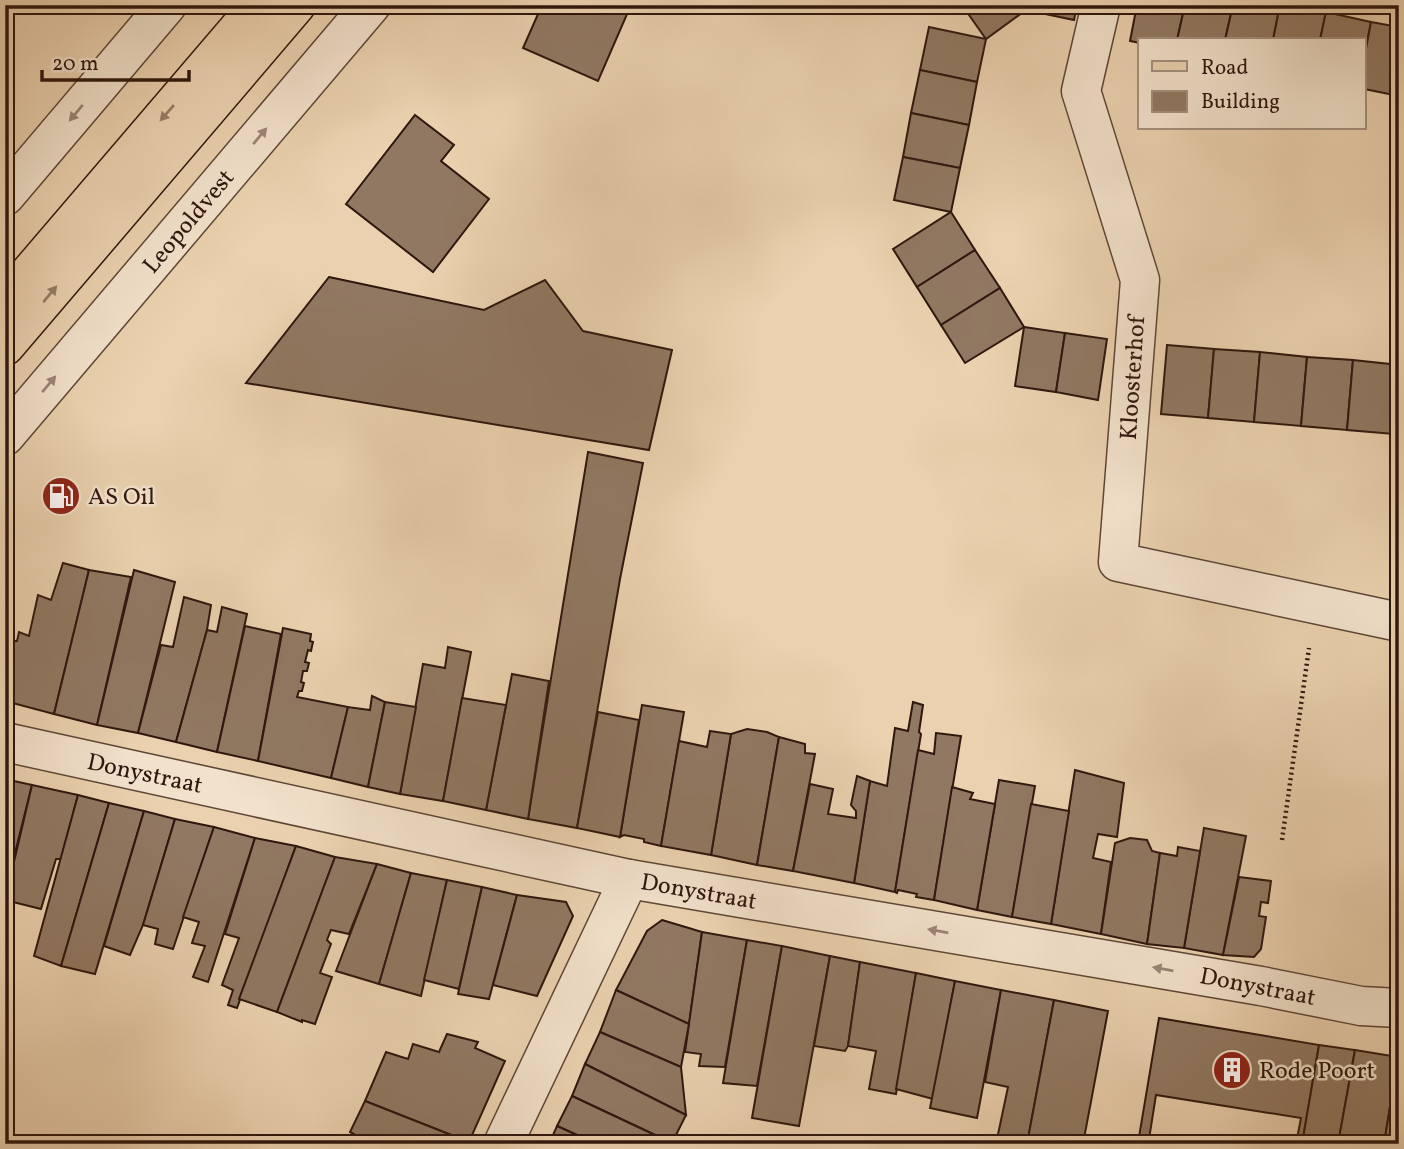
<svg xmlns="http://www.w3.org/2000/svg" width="1404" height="1149" font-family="Vollkorn,serif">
<rect width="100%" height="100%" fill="#ebd1af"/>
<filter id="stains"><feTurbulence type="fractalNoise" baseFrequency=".00286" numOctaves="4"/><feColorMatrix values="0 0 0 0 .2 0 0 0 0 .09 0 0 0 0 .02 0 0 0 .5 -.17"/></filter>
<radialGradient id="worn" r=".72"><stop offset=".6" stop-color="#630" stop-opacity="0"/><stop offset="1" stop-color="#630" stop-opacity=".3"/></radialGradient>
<g fill="#917862" stroke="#2f170e" stroke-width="2">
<polygon points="542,5 631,5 598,81 523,48"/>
<polygon points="962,5 1022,5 1026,10 986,39"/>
<polygon points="1027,5 1077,5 1074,20 1026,10"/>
<polygon points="1137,5 1185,5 1177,40 1140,40 1140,43 1130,41"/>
<polygon points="1185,5 1233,5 1225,40 1177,40"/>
<polygon points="1233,5 1280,5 1273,40 1225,40"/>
<polygon points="1280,5 1294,5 1326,12 1320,40 1273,40"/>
<polygon points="1326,12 1371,22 1364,59 1364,40 1320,40"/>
<polygon points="1371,22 1399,27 1399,96 1364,89 1364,59"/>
<polygon points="929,27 986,39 977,82 920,70"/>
<polygon points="920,70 977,82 969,125 911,113"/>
<polygon points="911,113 969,125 960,168 903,157"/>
<polygon points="415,115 454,145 441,161 489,199 433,272 346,204"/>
<polygon points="903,157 960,168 951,212 894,200"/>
<polygon points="951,212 975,250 917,287 893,249"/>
<polygon points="975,250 1000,288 941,325 917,287"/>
<polygon points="329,277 484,310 545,280 583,331 672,350 649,450 246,383"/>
<polygon points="1000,288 1024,327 965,363 941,325"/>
<polygon points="1024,327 1065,333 1056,392 1015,386"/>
<polygon points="1065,333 1107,339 1098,400 1056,392"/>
<polygon points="1167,345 1214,349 1208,418 1161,414"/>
<polygon points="1214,349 1260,352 1254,422 1208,418"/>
<polygon points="1260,352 1307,357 1301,426 1254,422"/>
<polygon points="1307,357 1353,360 1347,430 1301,426"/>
<polygon points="1353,360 1399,365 1394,434 1347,430"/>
<polygon points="1399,375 1399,434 1394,434"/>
<polygon points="588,452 643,463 620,579 577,828 528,819"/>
<polygon points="63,563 89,570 54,714 5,701 5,692 13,659 9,656 13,641 17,641 19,632 29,636 38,595 51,600"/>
<polygon points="89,570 131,577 97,725 54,714"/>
<polygon points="134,570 175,582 138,733 97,725"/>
<polygon points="184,597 211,605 207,630 176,742 138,733 161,645 173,647"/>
<polygon points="222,607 247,614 217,752 176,742 207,630 217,632"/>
<polygon points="245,626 281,634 258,761 217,752"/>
<polygon points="283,628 311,634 310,641 313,642 311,651 308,650 305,662 309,663 307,671 303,671 301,682 304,683 302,691 299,691 297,697 348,707 331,778 258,761"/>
<polygon points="448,647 471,652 443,801 400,794 423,664 445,668"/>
<polygon points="512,674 549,681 528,819 486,810"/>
<polygon points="372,696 385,702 368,787 331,778 348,707 370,710"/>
<polygon points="462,698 506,705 486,810 443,801"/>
<polygon points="385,702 416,707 400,794 368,787"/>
<polygon points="913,702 923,705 919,732 921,734 895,892 854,883 870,781 887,786 895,728 908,731"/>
<polygon points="642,705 684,712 661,846 644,842 644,839 624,835 620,837"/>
<polygon points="598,712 639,720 620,837 577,828"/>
<polygon points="747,729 767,732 779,737 757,865 711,855 731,734"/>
<polygon points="710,731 731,734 711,855 661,846 679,741 707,747"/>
<polygon points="936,733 961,736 934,900 916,897 917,894 898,890 897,893 895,892 918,750 934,754"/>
<polygon points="779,737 805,744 805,753 815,754 793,871 757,865"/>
<polygon points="1075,770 1124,783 1117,837 1098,834 1093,858 1111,862 1101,934 1051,924"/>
<polygon points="857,776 870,781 854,883 793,871 810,784 833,789 828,814 856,818 856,811 851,805"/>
<polygon points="5,779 32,785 5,893"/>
<polygon points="999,780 1035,786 1012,917 977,910"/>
<polygon points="32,785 78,795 61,859 56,859 41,909 5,900"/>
<polygon points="952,787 973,793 970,799 995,804 977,910 934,900"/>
<polygon points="78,795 109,803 61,966 34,956"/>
<polygon points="109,803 144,811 95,974 61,966"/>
<polygon points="1031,804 1069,811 1051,924 1012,917"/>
<polygon points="144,811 175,819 143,925 130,955 104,946"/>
<polygon points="175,819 214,827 173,949 155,944 158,929 143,925"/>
<polygon points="214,827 255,838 208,982 193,977 205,946 192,943 199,922 183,917"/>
<polygon points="1204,828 1246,836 1223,955 1184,948"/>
<polygon points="255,838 296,846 237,1008 228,1005 233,990 222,985 239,938 225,934"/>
<polygon points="1130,838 1147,840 1152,851 1160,853 1147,944 1101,934 1115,843"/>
<polygon points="296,846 335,857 277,1012 239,999"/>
<polygon points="1178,847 1200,851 1184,948 1147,944 1160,853 1177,856"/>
<polygon points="335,857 377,864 349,934 331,930 327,940 331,944 320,973 332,977 315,1024 302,1020 302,1022 277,1012"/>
<polygon points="377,864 411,873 379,984 336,971"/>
<polygon points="411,873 447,880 421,996 379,984"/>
<polygon points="1239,877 1271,881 1268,903 1261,902 1259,916 1266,917 1261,949 1254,957 1223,955"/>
<polygon points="447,880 482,887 459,989 424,980"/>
<polygon points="482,887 517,895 489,999 458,994"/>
<polygon points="517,895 566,902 573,916 537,996 493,985"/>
<polygon points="662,920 702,932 689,1024 616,990 647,931"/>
<polygon points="702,932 747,940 725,1067 699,1066 701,1054 685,1052"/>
<polygon points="747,940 782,946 757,1086 723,1083"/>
<polygon points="782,946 830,956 799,1126 752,1118"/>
<polygon points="830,956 860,962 848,1046 845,1051 814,1046"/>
<polygon points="860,962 916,973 896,1094 869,1089 876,1051 848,1046"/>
<polygon points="916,973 955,981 933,1099 896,1089"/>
<polygon points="955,981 1001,990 977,1118 930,1108"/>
<polygon points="616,990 689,1024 681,1067 600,1032"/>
<polygon points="1001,990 1054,1000 1027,1144 996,1144 1008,1087 985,1082"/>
<polygon points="1054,1000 1108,1011 1083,1144 1027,1144"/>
<polygon points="1159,1018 1319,1045 1302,1144 1296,1144 1301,1118 1156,1095 1149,1139 1139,1137"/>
<polygon points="600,1032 681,1067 686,1115 585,1064"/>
<polygon points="447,1034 478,1042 475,1048 505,1061 469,1142 365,1101 386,1052 408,1059 413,1044 439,1052"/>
<polygon points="1319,1045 1355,1050 1338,1144 1302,1144"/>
<polygon points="1355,1050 1398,1057 1384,1144 1338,1144"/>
<polygon points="1398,1057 1399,1144 1384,1144"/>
<polygon points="585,1064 686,1115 672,1143 572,1096"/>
<polygon points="572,1096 672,1143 672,1144 597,1144 557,1126"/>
<polygon points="365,1101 469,1142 372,1144 350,1132"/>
<polygon points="557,1126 597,1144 549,1144"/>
<polygon points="357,1137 372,1144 354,1144"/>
</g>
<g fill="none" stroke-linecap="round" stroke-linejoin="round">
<defs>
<g id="minor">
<polyline points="1101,5 1081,91 1140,280 1118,562 1399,622"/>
<polyline points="5,196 167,5"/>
<polyline points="5,436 371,5"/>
<polyline points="5,742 629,879 1261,986 1361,1006 1399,1008"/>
<polyline points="503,1144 629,879"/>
</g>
<g id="primary">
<polyline points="5,302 259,5"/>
<polyline points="5,346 296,5"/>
</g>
</defs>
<use href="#minor" stroke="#5e4636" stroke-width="41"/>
<use href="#primary" stroke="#2f170e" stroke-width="41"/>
<polyline stroke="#2f170e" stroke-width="4.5" stroke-dasharray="2 3.5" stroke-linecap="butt" points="1282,840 1309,648"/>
<use href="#minor" stroke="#f2e1cb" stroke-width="38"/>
<use href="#primary" stroke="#ebd1af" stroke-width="38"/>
</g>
<defs><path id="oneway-solid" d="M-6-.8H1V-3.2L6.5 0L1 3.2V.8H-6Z" transform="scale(1.75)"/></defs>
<g fill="#9a8676">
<use href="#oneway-solid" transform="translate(76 113) rotate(130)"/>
<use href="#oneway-solid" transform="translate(260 136) rotate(-50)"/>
<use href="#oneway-solid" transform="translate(49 384) rotate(-50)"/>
<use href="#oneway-solid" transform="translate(938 931) rotate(-170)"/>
<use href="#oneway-solid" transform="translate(1163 969) rotate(-170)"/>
</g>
<g fill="#967d67">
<use href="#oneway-solid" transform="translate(167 113) rotate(131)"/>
<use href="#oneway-solid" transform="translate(50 294) rotate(-50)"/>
</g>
<defs>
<symbol id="fuel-disc" viewBox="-11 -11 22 22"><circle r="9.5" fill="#8f2418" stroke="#f2e1cb"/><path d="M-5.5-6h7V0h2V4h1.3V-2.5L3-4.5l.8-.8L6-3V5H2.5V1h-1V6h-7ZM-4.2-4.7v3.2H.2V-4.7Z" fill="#fff"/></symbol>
<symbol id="building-disc" viewBox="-11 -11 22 22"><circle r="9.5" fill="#8f2418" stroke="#f2e1cb"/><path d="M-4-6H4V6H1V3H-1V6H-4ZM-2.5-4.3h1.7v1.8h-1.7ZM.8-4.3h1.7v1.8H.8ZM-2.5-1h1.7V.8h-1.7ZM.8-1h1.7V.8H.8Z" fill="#fff"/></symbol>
</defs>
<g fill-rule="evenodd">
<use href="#fuel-disc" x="39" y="474" width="44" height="44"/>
<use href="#building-disc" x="1210" y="1048" width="44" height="44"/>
</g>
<g text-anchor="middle" stroke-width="5" stroke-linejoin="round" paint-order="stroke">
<g font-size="24" fill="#2f170e" stroke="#f2e1cb">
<text transform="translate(188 221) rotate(-50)" y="8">Leopoldvest</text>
<text transform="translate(1132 378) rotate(-86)" y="8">Kloosterhof</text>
<text transform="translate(145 773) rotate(12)" y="8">Donystraat</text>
<text transform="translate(699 891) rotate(10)" y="8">Donystraat</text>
<text transform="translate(1258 986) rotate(11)" y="8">Donystraat</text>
</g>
<g font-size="24" fill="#2f170e" stroke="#f2e1cb" text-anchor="start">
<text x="88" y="504">AS Oil</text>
<text x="1259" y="1078">Rode Poort</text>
</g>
</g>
<rect width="1404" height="1149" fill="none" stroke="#ebd1af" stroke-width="28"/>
<rect x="7" y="7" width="1390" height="1135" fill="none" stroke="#2f170e" stroke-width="3.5"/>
<rect x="14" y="14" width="1376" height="1121" fill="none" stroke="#2f170e" stroke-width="2"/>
<rect x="1138" y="38" width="228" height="91" fill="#f2e1cb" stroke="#a4907f" stroke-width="2"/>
<rect x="1152" y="61" width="35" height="10" fill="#ebd1af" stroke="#a4907f" stroke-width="2"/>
<text x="1201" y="74" font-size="21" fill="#2f170e">Road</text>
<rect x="1152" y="91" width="35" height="21" fill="#917862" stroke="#a4907f" stroke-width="2"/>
<text x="1201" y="108" font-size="21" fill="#2f170e">Building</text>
<path d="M42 70v10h147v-10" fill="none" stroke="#2f170e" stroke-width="3.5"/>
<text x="52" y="70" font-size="21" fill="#2f170e" stroke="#f2e1cb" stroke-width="5" paint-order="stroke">20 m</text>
<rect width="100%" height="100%" filter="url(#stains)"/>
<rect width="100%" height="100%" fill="url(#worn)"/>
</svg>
